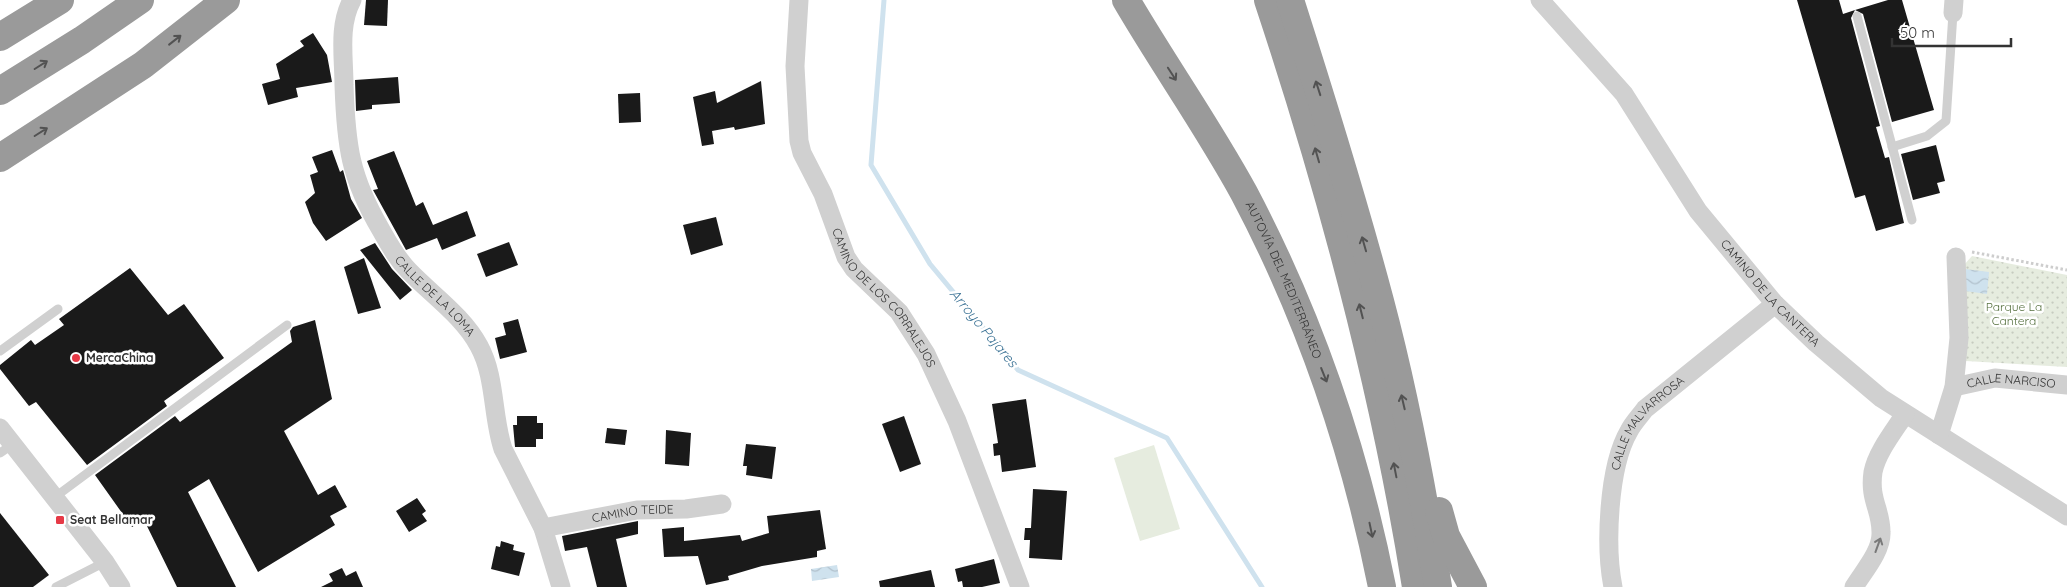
<svg xmlns="http://www.w3.org/2000/svg" width="2067" height="587" font-family="Quicksand,sans-serif">
<defs>
<pattern id="park-dots" width="8" height="8" patternUnits="userSpaceOnUse" patternTransform="scale(1.25)"><rect width="8" height="8" fill="#e6ecdf"/><path d="M2 2h.1M6 6h.1" fill="none" stroke="#c6cbc0" stroke-width="1.8" stroke-linecap="round"/></pattern>
<pattern id="water-waves" width="16" height="10" patternUnits="userSpaceOnUse" patternTransform="scale(1.25)"><rect width="16" height="10" fill="#cfe2ee"/><path d="M0 5q4-4 8 0t8 0" fill="none" stroke="#b2c2cd"/></pattern>
</defs>
<rect width="100%" height="100%" fill="#fff"/>
<polygon fill="url(#park-dots)" points="1972,256 2067,275 2067,367 1966,361 1963,266"/>
<polygon fill="#e6ecdf" points="1154,445 1180,529 1140,541 1114,458"/>
<g fill="url(#water-waves)">
<polygon points="1965,269 1989,272 1987,294 1965,291"/>
<polygon points="837,565 839,577 812,581 811,569"/>
</g>
<g fill="none" stroke-linecap="round" stroke-linejoin="round">
<polyline stroke="#cfe2ee" stroke-width="5" points="884,0 871,165 930,264 1018,370 1167,438 1262,587"/>
</g>
<g fill="#1a1a1a">
<polygon points="366,0 388,0 387,26 364,25"/>
<polygon points="1797,0 1839,0 1843,14 1855,10 1851,18 1880,126 1876,127 1885,158 1889,157 1904,223 1876,231 1865,195 1855,198"/>
<polygon points="1888,0 1902,0 1934,110 1892,122 1863,14 1855,10"/>
<polygon points="313,33 327,55 332,82 296,88 298,97 268,105 262,84 280,79 276,64 304,46 300,41"/>
<polygon points="398,77 400,103 372,105 372,109 356,111 355,80"/>
<polygon points="761,81 765,124 735,130 734,127 712,131 714,144 702,146 693,97 715,91 717,103"/>
<polygon points="640,93 641,122 619,123 618,94"/>
<polygon points="1936,145 1945,181 1937,183 1940,193 1913,200 1901,154"/>
<polygon points="332,150 340,172 343,170 351,199 362,218 326,241 313,223 305,202 315,193 310,175 318,172 312,157"/>
<polygon points="394,151 416,206 423,202 433,225 467,211 476,236 442,250 437,238 406,250 373,190 378,189 367,161"/>
<polygon points="716,217 723,245 691,255 683,225"/>
<polygon points="509,242 518,265 486,277 477,254"/>
<polygon points="375,243 392,269 412,290 400,300 360,250"/>
<polygon points="364,258 381,308 358,314 344,267"/>
<polygon points="130,268 168,315 184,304 224,358 164,401 167,406 87,465 36,402 29,406 0,369 0,365 31,340 35,345 64,325 59,319"/>
<polygon points="518,319 527,352 500,359 495,338 506,335 503,323"/>
<polygon points="315,320 332,399 284,431 318,495 335,485 347,507 330,516 335,525 258,572 209,479 188,492 236,587 177,587 144,520 132,527 95,475 175,416 180,422 292,342 290,331 293,327"/>
<polygon points="1026,399 1036,467 1002,472 1000,455 994,456 993,444 998,443 992,404"/>
<polygon points="517,416 537,416 537,423 543,423 543,439 536,439 536,447 515,447 513,425 517,425"/>
<polygon points="904,416 921,464 900,472 882,424"/>
<polygon points="607,428 627,430 625,445 605,443"/>
<polygon points="666,430 691,433 689,466 665,464"/>
<polygon points="746,444 776,447 772,479 746,475 747,466 743,466"/>
<polygon points="1033,489 1067,491 1062,560 1029,558 1030,540 1024,540 1025,528 1031,528"/>
<polygon points="417,498 426,511 422,514 427,521 409,532 396,511"/>
<polygon points="820,510 826,549 817,551 817,557 762,566 728,576 729,580 706,585 698,556 664,557 662,529 684,527 684,541 740,535 742,541 769,533 767,516"/>
<polygon points="0,513 49,575 33,587 0,587"/>
<polygon points="638,521 638,534 616,539 627,587 597,587 587,547 565,551 562,536"/>
<polygon points="501,541 514,545 513,550 525,553 519,576 491,569 496,546 500,547"/>
<polygon points="994,559 1000,583 982,587 963,587 962,581 958,582 955,569"/>
<polygon points="342,568 346,576 356,571 363,587 321,587 333,581 329,574"/>
<polygon points="931,570 935,587 880,587 879,581"/>
</g>
<g fill="none" stroke-linecap="round" stroke-linejoin="round">
<polyline stroke="#cdcdcd" stroke-width="3" stroke-dasharray="2.5 2.5" stroke-linecap="butt" points="1972,252 2067,270"/>
<g stroke="#d0d0d0" stroke-width="9">
<polyline points="1857,16 1912,220"/>
<polyline points="1892,147 1927,136 1946,121 1953,13"/>
<polyline points="0,351 58,309"/>
<polyline points="0,453 13,444"/>
<polyline points="55,497 287,325"/>
<polyline points="56,587 105,562"/>
</g>
<g stroke="#d0d0d0" stroke-width="19">
<path id="s1" d="M352 0C338 26 344 57 344 85 346 146 350 177 381 230 389 244 397 259 409 271 432 295 463 316 479 346 496 377 492 416 503 449L543 528 561 587"/>
<path id="s2" d="M799 0 795 66 799 141 802 153 823 194 846 257 854 269 899 312 926 354 957 421 1020 587"/>
<path id="s3" d="M1540 0 1624 94 1698 211 1775 304 1816 343 1881 398 2067 516"/>
<polyline points="1953,13 1954,0"/>
<path id="s4" d="M1954 387 1995 378 2067 385"/>
<polyline points="0,428 105,562 121,587"/>
<polyline points="1939,435 1954,387 1959,338 1956,257"/>
<path id="s5" d="M543 528 637 510 686 509 722 504"/>
<path id="s6" d="M1613 587C1605 547 1608 467 1629 431 1633 423 1640 416 1645 409L1775 304"/>
<path d="M1854 587C1863 572 1882 551 1881 532 1881 509 1869 500 1873 472 1877 452 1894 431 1905 414"/>
</g>
<g stroke="#9a9a9a" stroke-width="28">
<path id="s7" d="M1126 0C1164 65 1208 127 1244 193 1309 316 1355 451 1382 587"/>
<path d="M1268 0C1332 193 1384 386 1416 587"/>
<path d="M1290 0C1322 100 1353 200 1380 301 1405 395 1423 491 1438 587"/>
<polyline points="0,37 60,0"/>
<polyline points="0,91 82,40 140,0"/>
<polyline points="0,158 143,65 226,0"/>
<polyline points="1439,511 1446,536 1473,587"/>
</g>
</g>
<defs><path id="oneway-shaft" d="M-6 0H5M1.5-3L5.5 0L1.5 3" fill="none" stroke-width="1.6" stroke-linecap="round" stroke-linejoin="round" transform="scale(1.25)"/></defs>
<g stroke="#525252">
<use href="#oneway-shaft" transform="translate(175 40) rotate(-38)"/>
<use href="#oneway-shaft" transform="translate(41 65) rotate(-32)"/>
<use href="#oneway-shaft" transform="translate(1172 74) rotate(57)"/>
<use href="#oneway-shaft" transform="translate(1318 88) rotate(-108)"/>
<use href="#oneway-shaft" transform="translate(41 132) rotate(-32)"/>
<use href="#oneway-shaft" transform="translate(1317 155) rotate(-106)"/>
<use href="#oneway-shaft" transform="translate(1364 244) rotate(-106)"/>
<use href="#oneway-shaft" transform="translate(1361 311) rotate(-104)"/>
<use href="#oneway-shaft" transform="translate(1324 375) rotate(68)"/>
<use href="#oneway-shaft" transform="translate(1403 402) rotate(-103)"/>
<use href="#oneway-shaft" transform="translate(1395 470) rotate(-101)"/>
<use href="#oneway-shaft" transform="translate(1371 530) rotate(78)"/>
</g>
<use stroke="#7a7a7a" href="#oneway-shaft" transform="translate(1878 545) rotate(-70)"/>
<g fill="#e63946" stroke="#fff" stroke-width="2">
<circle cx="76" cy="358" r="5"/>
<rect x="55" y="515" width="10" height="10" rx="2.5"/>
</g>
<g text-anchor="middle" stroke-width="5" stroke-linejoin="round" paint-order="stroke">
<g font-size="12" fill="#333" stroke="#fff">
<text dy="4" stroke="none"><textPath href="#s7" startOffset="322">AUTOVÍA DEL MEDITERRÁNEO</textPath></text>
<text dy="4" stroke="none"><textPath href="#s3" startOffset="374">CAMINO DE LA CANTERA</textPath></text>
<text dy="4" stroke="none"><textPath href="#s1" startOffset="324">CALLE DE LA LOMA</textPath></text>
<text dy="4" stroke="none"><textPath href="#s2" startOffset="322">CAMINO DE LOS CORRALEJOS</textPath></text>
<text dy="4" stroke="none"><textPath href="#s4" startOffset="58">CALLE NARCISO</textPath></text>
<text dy="4" stroke="none"><textPath href="#s6" startOffset="176">CALLE MALVARROSA</textPath></text>
<text dy="4" stroke="none"><textPath href="#s5" startOffset="91">CAMINO TEIDE</textPath></text>
</g>
<g font-size="12" fill="#56703f" stroke="#fff">
<text x="2014" y="311">Parque La<tspan x="2014" dy="14">Cantera</tspan></text>
</g>
<g font-size="12" font-weight="bold" fill="#333" stroke="#fff" text-anchor="start">
<text x="86" y="362">MercaChina</text>
<text x="70" y="524">Seat Bellamar</text>
</g>
<g font-size="14" font-style="italic" fill="#3f7597" stroke="#fff">
<text transform="translate(984 328) rotate(50)" y="5">Arroyo Pajares</text>
</g>
</g>
<path d="M1892 38v8h119v-8" fill="none" stroke="#333333" stroke-width="2.5"/>
<text x="1900" y="38" font-size="15" fill="#333333" stroke="#ffffff" stroke-width="4" paint-order="stroke">50 m</text>
</svg>
